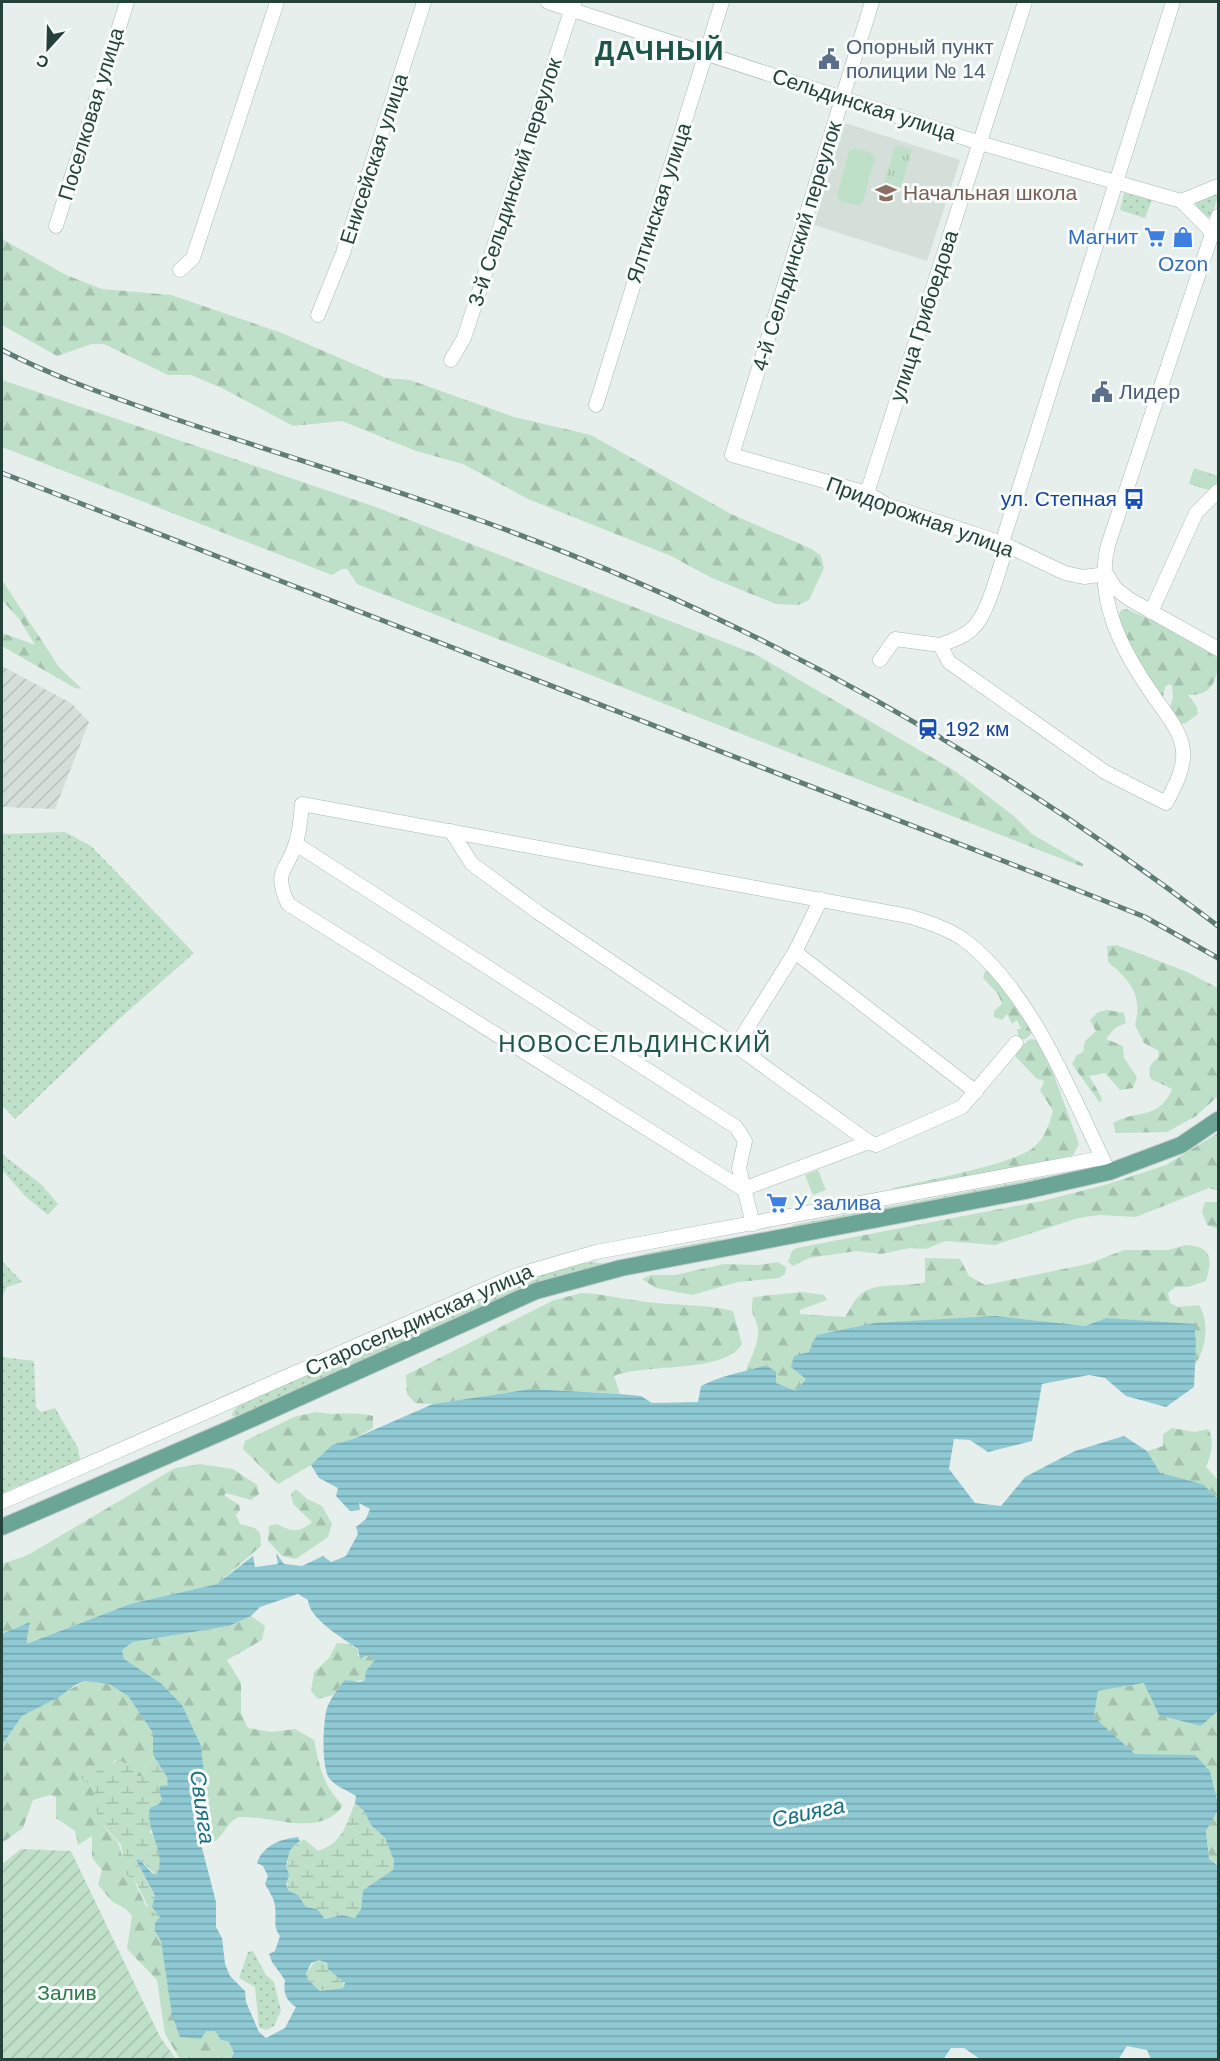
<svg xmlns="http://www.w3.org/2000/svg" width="1220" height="2061" font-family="Arial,sans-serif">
<defs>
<pattern id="industrial-furrows" width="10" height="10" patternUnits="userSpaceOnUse" patternTransform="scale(1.5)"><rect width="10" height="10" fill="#d4dfda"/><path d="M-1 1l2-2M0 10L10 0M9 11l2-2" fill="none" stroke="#b6c1bc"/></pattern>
<pattern id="grass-dots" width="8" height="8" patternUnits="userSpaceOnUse" patternTransform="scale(1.5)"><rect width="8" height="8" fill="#bfe0c8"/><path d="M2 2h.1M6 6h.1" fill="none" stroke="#a4c1ad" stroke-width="1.8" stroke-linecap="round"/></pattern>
<pattern id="forest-firs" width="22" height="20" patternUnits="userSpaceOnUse" patternTransform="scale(1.5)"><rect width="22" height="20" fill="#bfe0c8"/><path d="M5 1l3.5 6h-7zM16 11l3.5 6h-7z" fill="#a4c1ad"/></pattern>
<pattern id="wetland-marsh" width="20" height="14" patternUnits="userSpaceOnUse" patternTransform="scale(1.5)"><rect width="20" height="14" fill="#bfe0c8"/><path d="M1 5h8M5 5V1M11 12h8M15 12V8" fill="none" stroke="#a4c1ad"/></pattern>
<pattern id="park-tufts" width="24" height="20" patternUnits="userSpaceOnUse" patternTransform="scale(1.5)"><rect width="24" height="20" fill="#bfe0c8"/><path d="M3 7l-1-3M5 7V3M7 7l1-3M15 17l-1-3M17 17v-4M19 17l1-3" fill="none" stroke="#a4c1ad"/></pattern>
<pattern id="garden-furrows" width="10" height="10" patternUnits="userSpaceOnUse" patternTransform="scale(1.5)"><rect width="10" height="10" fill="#bfe0c8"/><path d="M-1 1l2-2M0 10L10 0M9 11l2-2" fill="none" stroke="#a4c1ad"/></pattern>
<pattern id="water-rules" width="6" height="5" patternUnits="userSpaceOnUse" patternTransform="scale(1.5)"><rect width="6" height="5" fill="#8ec9d4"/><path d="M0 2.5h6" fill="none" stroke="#74a5ad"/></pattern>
</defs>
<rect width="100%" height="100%" fill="#e6efeb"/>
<polygon fill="#d4dfda" points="845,123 960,160 927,261 814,225"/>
<polygon fill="url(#industrial-furrows)" points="2,666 71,703 89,722 55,809 2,807"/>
<g fill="url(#grass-dots)">
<polygon points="1124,193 1152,200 1145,218 1120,210"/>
<polygon points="1215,194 1218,197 1211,216 1208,217 1196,207 1196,202"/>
<polygon points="65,832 91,846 194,953 118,1020 15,1119 2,1105 2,834"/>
<polygon points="2,1154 42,1185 58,1204 48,1215 26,1197 2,1170"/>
<polygon points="1055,1175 1059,1176 794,1232 792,1225"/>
<polygon points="719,1239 720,1246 637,1258 643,1254"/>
<polygon points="2,1261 22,1282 7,1287 2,1297"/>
<polygon points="594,1262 604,1264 236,1417 232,1416 233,1411 239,1405 513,1284 571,1265"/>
<polygon points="2,1357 34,1361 36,1407 41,1412 55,1408 78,1448 80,1460 2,1493"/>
<polygon points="253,1951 266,1975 274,1982 281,2011 274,2026 267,2030 259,2028 255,1987 239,1978 248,1952"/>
</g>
<g fill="url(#forest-firs)">
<polygon points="2,239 66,275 102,289 171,295 282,333 386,378 410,380 514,417 591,435 731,514 812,549 821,556 824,568 809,600 798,605 776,604 712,578 671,556 528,499 463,464 416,451 342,421 293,426 224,389 191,375 168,375 104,344 92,344 57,356 2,325"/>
<polygon points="2,380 376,507 755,654 955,771 1015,817 1032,834 1083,864 1083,867 357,584 347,569 342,569 332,575 2,447"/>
<polygon points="2,580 59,667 82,689 75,688 2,646 2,633 35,645 20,620 2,600"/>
<path d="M1126 609 1152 620 1218 658C1218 680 1212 696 1188 695L1197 707 1198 714 1186 723 1179 724 1169 710 1173 698 1172 686 1169 684 1165 687 1162 702 1134 662 1137 655 1134 650 1124 645 1117 621 1121 610Z"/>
<path d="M1117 945 1185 971 1218 988V1096L1196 1116 1167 1132 1116 1133 1113 1123C1136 1109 1159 1121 1172 1089L1151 1079C1148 1069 1149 1065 1158 1058L1159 1051 1144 1043 1135 1025C1143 996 1130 980 1108 962L1107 946Z"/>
<path d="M990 970C999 981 1006 993 1014 1005 1022 1016 1027 1019 1032 1033L1026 1039H1019L1017 1029H1021L1017 1020 1012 1024 1007 1014 1002 1020 994 1017V1011L1002 1004 998 994 983 978 985 971Z"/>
<polygon points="1107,1010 1124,1013 1126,1023 1115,1028 1106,1039 1123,1046 1124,1058 1137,1077 1133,1088 1120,1090 1105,1073 1089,1076 1102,1098 1100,1103 1072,1064 1077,1055 1083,1052 1085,1041 1096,1031 1090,1020 1098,1012"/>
<path d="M1030 1039 1036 1040 1044 1048 1079 1144 1073 1155 1062 1161 895 1192 893 1188C923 1181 1013 1164 1033 1148 1045 1138 1049 1125 1053 1111L1040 1090 1044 1083 1043 1080 1037 1079 1016 1057V1051Z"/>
<polygon points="1218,1133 1218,1191 1209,1188 1136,1217 1099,1215 1078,1218 995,1245 945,1241 926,1249 910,1248 881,1254 856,1251 809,1258 793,1266 788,1262 792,1251 797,1248 1042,1201 1105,1185 1166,1165"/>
<polygon points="1205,1202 1218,1202 1218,1229 1207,1225 1202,1212"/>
<path d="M1186 1245C1213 1247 1212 1259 1206 1281L1188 1287H1175L1168 1293 1170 1303 1178 1307 1199 1305C1210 1323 1206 1348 1195 1365L1196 1343 1106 1318 1085 1326 996 1316 806 1379 796 1391 745 1372C750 1360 759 1343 758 1330 757 1315 749 1319 753 1297L802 1292 824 1295 827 1300 800 1310V1314L845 1317C850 1310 854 1299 861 1294 876 1281 905 1288 925 1282V1258L960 1259 969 1276 985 1285 1088 1264 1124 1250H1169Z"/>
<polygon points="778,1262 786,1267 785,1274 779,1278 738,1282 692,1295 656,1288 642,1279 651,1275 675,1275 724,1264 759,1265"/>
<path d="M582 1293C602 1294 619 1298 639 1301 670 1306 702 1303 733 1311L742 1344C724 1374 646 1363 614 1376L620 1394 531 1389 433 1404 415 1403 407 1394 406 1375 554 1300Z"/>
<path d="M316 1412C336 1416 352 1411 373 1416V1428L353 1439 332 1445 311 1465 278 1484 243 1449 245 1441 294 1417Z"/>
<path d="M1172 1428 1195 1432 1208 1429C1215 1439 1211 1456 1206 1467L1218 1480V1499L1203 1484 1159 1473 1147 1451 1163 1446V1434Z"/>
<polygon points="200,1464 233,1469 257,1485 259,1494 251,1500 226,1493 224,1495 239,1505 240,1510 236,1515 240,1524 255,1528 260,1533 261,1546 217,1584 130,1604 25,1644 30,1622 2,1634 2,1564 28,1555 175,1468"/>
<path d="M296 1489 307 1499 322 1506 332 1524 328 1537 296 1559 282 1556 268 1541 269 1526 277 1524C291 1532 300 1533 312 1522L293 1504 291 1494Z"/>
<path d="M251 1616 265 1626 262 1640 227 1660 241 1683V1713L248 1728 272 1732 295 1729 314 1740C319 1765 323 1787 343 1805 321 1839 272 1815 239 1817 221 1825 225 1845 201 1844L202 1824 198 1803 204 1773 182 1705 162 1684 124 1659 122 1650 133 1642 229 1626Z"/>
<polygon points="337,1643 350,1644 358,1650 358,1656 365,1658 369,1655 375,1660 367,1671 365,1680 343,1682 333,1695 318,1699 311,1691 314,1672 329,1658"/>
<path d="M85 1681 109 1684 128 1696 153 1733V1755L144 1777 136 1776 128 1764 115 1760C108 1768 98 1775 88 1772L90 1783 95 1792C94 1804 99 1819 106 1829 113 1838 120 1841 121 1853L146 1906 160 1917 155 1931 161 1941 167 1976 206 2030 215 2031 221 2040 229 2042 234 2053 230 2059H180L165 2034 157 1980 127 1949 132 1916 126 1909 113 1902 98 1885 102 1870 92 1858V1836L78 1845 75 1831 56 1818V1797L50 1795 33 1800 23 1828 2 1843V1745L22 1716Z"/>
<polygon points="1144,1683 1201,1726 1218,1711 1218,1804 1210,1771 1195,1756 1135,1754 1094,1718 1098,1691"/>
<polygon points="1218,1810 1218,1866 1209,1859 1206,1831"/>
</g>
<g fill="url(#wetland-marsh)">
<path d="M153 1755 167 1777 168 1785 160 1786 159 1792 162 1799 150 1832C160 1844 163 1860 157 1876L139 1859 136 1860 155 1897 160 1917 150 1911 137 1884 126 1874 121 1845 101 1822 94 1807 95 1792 90 1783 83 1781 78 1771 79 1763 93 1773 119 1760 131 1766 136 1776 144 1777Z"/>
<path d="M355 1803 364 1811 371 1825 385 1838 394 1860 393 1870 363 1890 361 1909 355 1918 342 1915 325 1919 317 1909 306 1907 298 1895 289 1891C284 1879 287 1863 290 1850L304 1839 318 1851C343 1843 346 1824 355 1803Z"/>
<polygon points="322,1960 344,1982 343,1988 320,1991 308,1980 306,1974 316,1960"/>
</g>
<g fill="url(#park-tufts)">
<polygon points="896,145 912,150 901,187 884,182"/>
<polygon points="1194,468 1218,476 1215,492 1189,484"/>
</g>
<polygon fill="url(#garden-furrows)" points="21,1849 71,1851 160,2037 176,2059 2,2059 2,1864"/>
<g fill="#bfe0c8">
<polygon points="855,148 871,153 875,157 863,202 859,206 840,201 837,196 849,151"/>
<polygon points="818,1170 826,1190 813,1195 805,1175"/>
</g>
<path fill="url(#water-rules)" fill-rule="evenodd" d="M996 1316 1085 1326 1106 1318 1194 1324 1196 1343 1194 1387 1166 1407 1126 1396 1105 1378 1089 1375 1042 1384 1032 1441 988 1452 970 1440 954 1439 949 1469 975 1503 1001 1506 1025 1477 1075 1451 1124 1436 1147 1451 1160 1473 1203 1484 1218 1499V1711L1201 1726 1159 1715 1144 1683 1098 1691 1094 1717 1135 1754 1195 1755 1210 1771 1218 1804V1810L1206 1831 1209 1859 1218 1866V2059H1151L1147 2050 1127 2046 1118 2060 980 2059 964 2048H951L943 2060H230L234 2053 229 2042 221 2040 215 2031H206L201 2039 180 2037 172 2015 161 1941 155 1931V1923L160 1917 152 1907 155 1896 136 1860 139 1859 152 1873 157 1875C167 1850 145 1833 150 1808L159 1804 162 1799 159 1792 160 1786 168 1785 167 1777 153 1755V1733L128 1696 109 1684 85 1681 75 1685 59 1697 22 1716 2 1745V1634L30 1622 26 1644 130 1604 217 1584 253 1556 255 1567 278 1564 276 1553 284 1564 302 1566 323 1556 331 1562 346 1556 358 1534 356 1527 366 1519 370 1509 359 1503 360 1510 350 1511 336 1496 338 1488 319 1478 311 1465 332 1445 353 1439 433 1404 531 1389 620 1394 641 1396 652 1403 698 1402 701 1386C724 1374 742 1373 766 1365L776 1372V1383L796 1391 806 1379 791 1367 794 1356 809 1352 817 1335 875 1323ZM298 1594 308 1600C309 1619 343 1638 358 1649L360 1659 369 1655 375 1660 366 1671 365 1680 360 1682 345 1680C338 1688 331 1698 327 1708 323 1722 321 1765 329 1778 337 1788 346 1789 356 1796L355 1803 364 1811 371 1825 385 1838 394 1860 393 1870 363 1890 361 1909 355 1918 342 1915 325 1919 317 1909 306 1907 298 1895 289 1891 286 1884 289 1875 286 1866 290 1850 300 1841 298 1837C281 1839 263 1845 257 1863L263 1866 268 1876 265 1884C269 1891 274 1898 275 1906 277 1918 272 1925 280 1936L275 1951 269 1954 272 1962 285 1980C283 1994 286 2000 296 2007L285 2028 266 2038 259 2032 246 2002 245 1991 230 1976 225 1964 222 1938 216 1927V1902L201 1844 202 1824 198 1803 204 1773 201 1746 182 1705 162 1684 124 1659 122 1650 133 1642 229 1626 251 1616 260 1607ZM319 1960 327 1963 328 1969 345 1983 343 1988 320 1991 308 1980 306 1974 311 1963Z"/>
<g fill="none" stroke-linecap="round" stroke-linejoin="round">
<defs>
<g id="minor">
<polyline points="548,2 980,143 1181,201 1213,233"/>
<polyline points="872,2 732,455 867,493 887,505 1002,543 1065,573 1084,577 1106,574"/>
<polyline points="1181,201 1218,186"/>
<polyline points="56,226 127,2"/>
<polyline points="180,270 193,258 277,2"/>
<polyline points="318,315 343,253 424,2"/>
<polyline points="451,360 464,338 574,2"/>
<polyline points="596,405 722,2"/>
<polyline points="867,493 1025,2"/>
<polyline points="1002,543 1173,2"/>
<polyline points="1107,575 1115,588 1129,599 1218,649"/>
<polyline points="1151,612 1196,513 1218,491"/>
<path d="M940 645C951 641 964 637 973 628 989 613 999 567 1007 546"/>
<path d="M880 660 895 639 940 645 949 662 1105 772 1166 803C1174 788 1185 768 1183 751 1181 731 1166 714 1155 698 1124 654 1094 601 1108 545L1218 216"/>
<polyline points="451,831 472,864 539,913 736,1046 869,1142 743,1189"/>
<polyline points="296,844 736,1127 745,1141 739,1168 753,1224"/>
<polyline points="795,952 976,1092"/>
<polyline points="736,1046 795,952 821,899"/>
<polyline points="869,1142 876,1145 962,1107 1016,1043"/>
<path d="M743 1189 288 904C272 868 288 872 296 842 300 830 301 816 302 804L908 916C927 922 947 928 963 939 1032 990 1072 1097 1109 1172"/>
<polyline points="2,1502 517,1275 596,1252 1102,1158"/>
</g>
<polyline id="major" points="2,1527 227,1430 536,1291 621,1268 1025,1191 1109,1172 1181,1145 1218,1120"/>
</defs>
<use href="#minor" stroke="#a8b8b2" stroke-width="15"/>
<use href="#major" stroke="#c2cac8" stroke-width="18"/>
<use href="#minor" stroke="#fff" stroke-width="14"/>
<use href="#major" stroke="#6aa596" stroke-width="16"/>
<defs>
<g id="rail">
<path d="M2 350C58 379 118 399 178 420 279 454 382 485 482 521 747 616 995 755 1218 926"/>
<polyline points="2,473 1037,874 1145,917 1218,958"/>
</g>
</defs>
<use href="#rail" stroke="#5f7d75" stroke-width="5"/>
<use href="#rail" stroke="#f7fbf9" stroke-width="3" stroke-dasharray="9" stroke-linecap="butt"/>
</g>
<defs>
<symbol id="civic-bare" viewBox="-9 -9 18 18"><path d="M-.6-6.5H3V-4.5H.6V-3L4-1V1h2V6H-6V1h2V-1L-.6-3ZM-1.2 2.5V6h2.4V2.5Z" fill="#5c6f8a" stroke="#f7fbf9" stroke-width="2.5" paint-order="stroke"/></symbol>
<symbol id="school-bare" viewBox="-9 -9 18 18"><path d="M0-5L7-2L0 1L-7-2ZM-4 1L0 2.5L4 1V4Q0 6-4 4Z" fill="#8d6e63" stroke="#f7fbf9" stroke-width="2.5" paint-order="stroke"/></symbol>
<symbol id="supermarket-bare" viewBox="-9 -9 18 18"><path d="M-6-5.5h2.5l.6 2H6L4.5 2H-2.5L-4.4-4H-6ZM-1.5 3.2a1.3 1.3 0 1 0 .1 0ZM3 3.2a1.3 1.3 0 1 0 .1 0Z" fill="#3f7fe0" stroke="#f7fbf9" stroke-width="2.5" paint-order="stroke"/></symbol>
<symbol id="shop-bare" viewBox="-9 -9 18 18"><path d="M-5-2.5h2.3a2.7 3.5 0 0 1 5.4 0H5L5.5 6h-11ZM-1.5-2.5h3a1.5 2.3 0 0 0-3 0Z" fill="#3f7fe0" stroke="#f7fbf9" stroke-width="2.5" paint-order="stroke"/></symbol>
<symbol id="bus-bare" viewBox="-9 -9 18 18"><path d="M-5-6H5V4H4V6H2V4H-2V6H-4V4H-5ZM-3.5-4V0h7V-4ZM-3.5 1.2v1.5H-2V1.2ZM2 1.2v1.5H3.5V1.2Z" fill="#1a4fb4" stroke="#f7fbf9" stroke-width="2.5" paint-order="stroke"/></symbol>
<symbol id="station-bare" viewBox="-9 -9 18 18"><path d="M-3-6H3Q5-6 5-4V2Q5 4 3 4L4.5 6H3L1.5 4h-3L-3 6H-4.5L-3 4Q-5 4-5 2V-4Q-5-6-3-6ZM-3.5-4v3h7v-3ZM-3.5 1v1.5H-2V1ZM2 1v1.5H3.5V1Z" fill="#1a4fb4" stroke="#f7fbf9" stroke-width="2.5" paint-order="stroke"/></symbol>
</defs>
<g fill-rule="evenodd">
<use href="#civic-bare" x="814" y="44" width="30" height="30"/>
<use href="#school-bare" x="871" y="178" width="30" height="30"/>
<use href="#supermarket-bare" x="1140" y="222" width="30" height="30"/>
<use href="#shop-bare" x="1168" y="222" width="30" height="30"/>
<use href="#civic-bare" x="1087" y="377" width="30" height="30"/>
<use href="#bus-bare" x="1119" y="484" width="30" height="30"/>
<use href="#station-bare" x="913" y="714" width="30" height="30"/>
<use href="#supermarket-bare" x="762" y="1188" width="30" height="30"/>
</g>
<g text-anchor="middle" stroke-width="6" stroke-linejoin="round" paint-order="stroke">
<g font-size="21" fill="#4e5e75" stroke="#f7fbf9" text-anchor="start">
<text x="846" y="54">Опорный пункт<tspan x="846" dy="24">полиции № 14</tspan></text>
<text x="1119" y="399">Лидер</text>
</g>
<g font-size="21" fill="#24423a" stroke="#f7fbf9">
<text transform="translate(864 105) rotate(18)" y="7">Сельдинская улица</text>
<text transform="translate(91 114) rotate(-73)" y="7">Поселковая улица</text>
<text transform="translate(374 159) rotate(-72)" y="7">Енисейская улица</text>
<text transform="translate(515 182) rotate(-72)" y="7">3-й Сельдинский переулок</text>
<text transform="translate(659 203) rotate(-72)" y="7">Ялтинская улица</text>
<text transform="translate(797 246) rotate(-73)" y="7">4-й Сельдинский переулок</text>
<text transform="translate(924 316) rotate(-72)" y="7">улица Грибоедова</text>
<text transform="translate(920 517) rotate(20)" y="7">Придорожная улица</text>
<text transform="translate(419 1320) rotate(-24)" y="7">Старосельдинская улица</text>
</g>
<g font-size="21" fill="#785e54" stroke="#f7fbf9" text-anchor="start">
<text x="903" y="200">Начальная школа</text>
</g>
<g font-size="21" fill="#366cbe" stroke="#f7fbf9" text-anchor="end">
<text x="1138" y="244">Магнит</text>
<text x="1183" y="271" text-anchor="middle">Ozon</text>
<text x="794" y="1210" text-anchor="start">У залива</text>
</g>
<g font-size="21" fill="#164399" stroke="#f7fbf9" text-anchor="end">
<text x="1117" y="506">ул. Степная</text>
<text x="945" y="736" text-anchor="start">192 км</text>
</g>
<g font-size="21" fill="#2d7a4b" stroke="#f7fbf9">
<text x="67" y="2000">Залив</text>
</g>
<g font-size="22" font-style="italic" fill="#1c6f80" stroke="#f7fbf9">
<text transform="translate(203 1807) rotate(82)" y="8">Свияга</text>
<text transform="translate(808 1812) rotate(-12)" y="8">Свияга</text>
</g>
<g font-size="24" letter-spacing="1.5" fill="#1f5548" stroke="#f7fbf9">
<text x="635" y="1052">НОВОСЕЛЬДИНСКИЙ</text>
</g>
<g font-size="27" font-weight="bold" letter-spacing="1.5" fill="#1f5548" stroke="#f7fbf9">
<text x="660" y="60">ДАЧНЫЙ</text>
</g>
</g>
<rect width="1220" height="2061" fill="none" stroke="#24423a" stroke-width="6"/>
<g transform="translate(48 48) rotate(202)" stroke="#f7fbf9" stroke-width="4.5" paint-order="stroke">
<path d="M0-4.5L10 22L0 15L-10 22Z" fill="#24423a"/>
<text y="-9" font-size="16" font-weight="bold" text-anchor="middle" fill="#24423a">С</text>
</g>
</svg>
